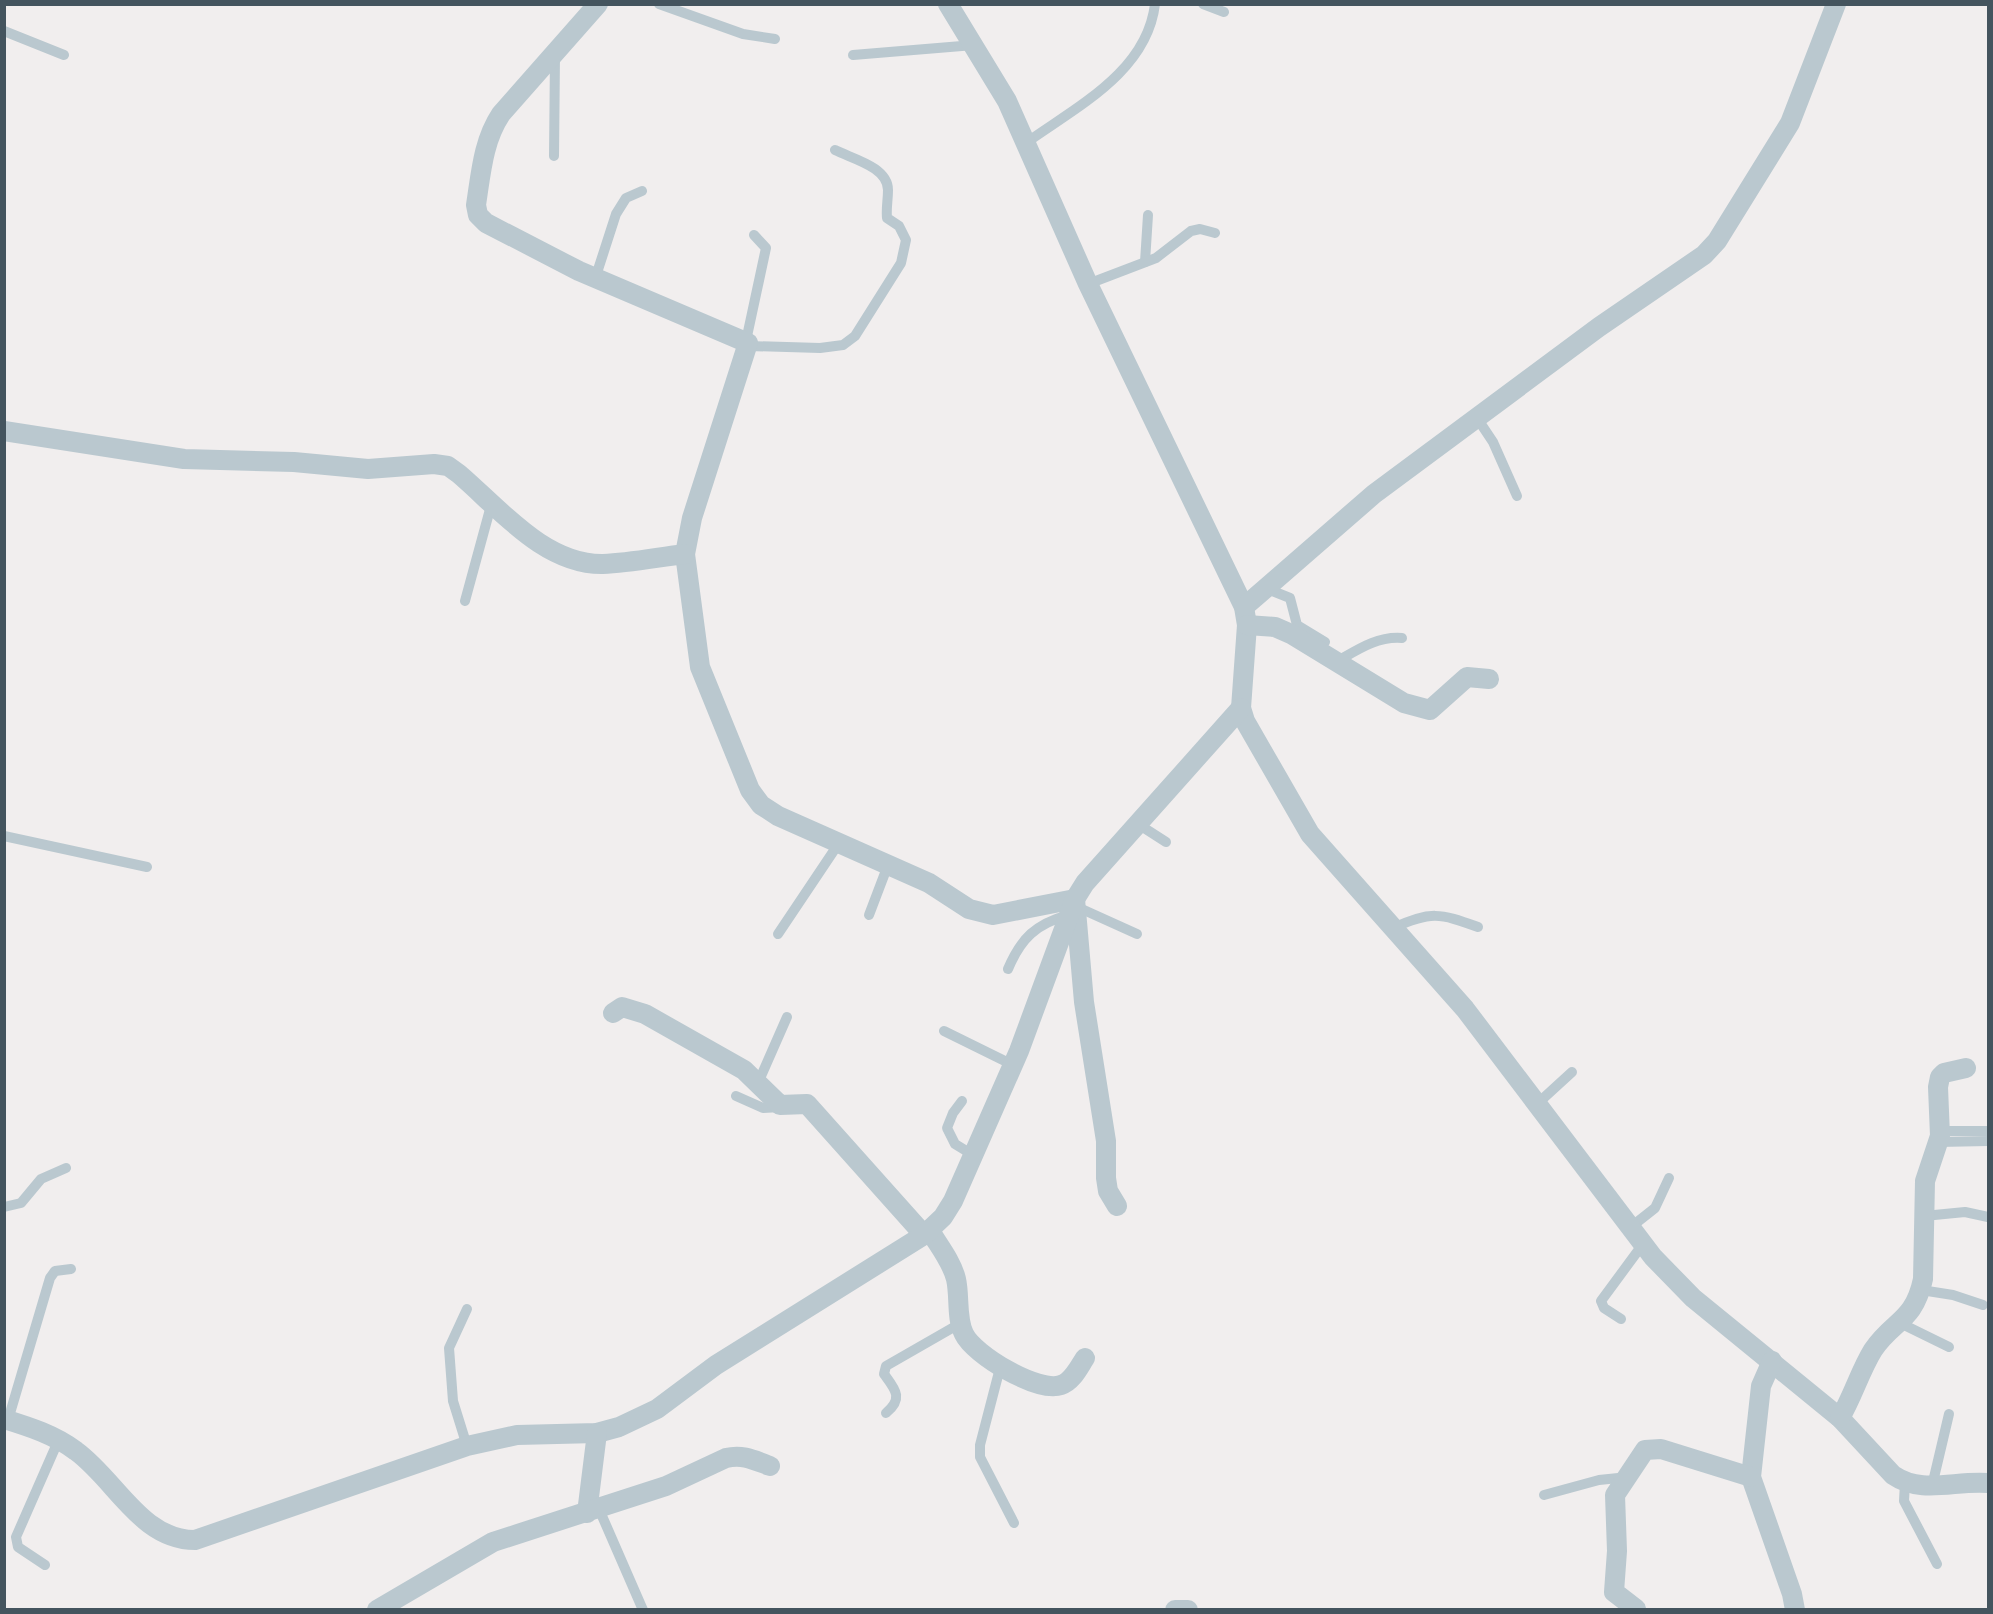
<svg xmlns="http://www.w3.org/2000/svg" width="1993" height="1614" font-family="Commissioner,sans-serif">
<rect width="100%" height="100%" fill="#f1eeee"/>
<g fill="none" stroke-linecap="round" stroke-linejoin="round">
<g stroke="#bac8cf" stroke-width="10">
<polyline points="659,4 743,34 775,39"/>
<polyline points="1203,4 1224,12"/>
<polyline points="4,31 64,55"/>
<polyline points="853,55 974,45"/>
<path d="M1026 143C1076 107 1147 72 1155 4"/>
<polyline points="554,156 555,55"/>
<polyline points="1145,262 1148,215"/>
<polyline points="595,279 616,214 626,198 642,191"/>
<polyline points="1088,284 1156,258 1191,231 1200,229 1215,233"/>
<polyline points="746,341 766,248 754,235"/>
<path d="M749 346 820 348 843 345 855 336 901 263 906 240 899 226 887 218C886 208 888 200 888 190 888 167 853 159 835 150"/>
<polyline points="1477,418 1493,442 1517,496"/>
<polyline points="1265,588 1290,598 1297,625 1325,642"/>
<polyline points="465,601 492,502"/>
<path d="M1336 662C1357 650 1377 636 1402 638"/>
<polyline points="1138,824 1166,842"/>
<polyline points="4,836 147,867"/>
<polyline points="1075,906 1137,934"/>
<polyline points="869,915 888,865"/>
<path d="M1393 928C1431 911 1439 913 1478 927"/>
<polyline points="778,934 839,843"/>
<path d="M1008 969C1021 938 1036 924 1068 915"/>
<polyline points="944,1031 1013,1065"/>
<polyline points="758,1083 787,1017"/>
<polyline points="736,1096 763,1108 781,1107"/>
<polyline points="962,1101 953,1113 947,1128 955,1144 973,1155"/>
<polyline points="1537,1104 1572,1072"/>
<polyline points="1941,1131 1988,1131"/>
<polyline points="1938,1142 1988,1141"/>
<polyline points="4,1207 21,1203 41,1179 66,1168"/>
<polyline points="1924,1216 1965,1212 1988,1217"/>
<polyline points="1631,1227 1655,1208 1669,1178"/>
<polyline points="1921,1290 1953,1295 1983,1305"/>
<polyline points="467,1309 449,1348 453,1401 467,1446"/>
<polyline points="1621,1319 1604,1308 1601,1301 1643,1244"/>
<polyline points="1900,1323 1949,1347"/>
<polyline points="1000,1368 980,1445 980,1457 1014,1523"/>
<path d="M886 1413C904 1398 895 1389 884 1374L886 1366 961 1323"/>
<polyline points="8,1420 50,1278 55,1271 71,1269"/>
<polyline points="1905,1483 1904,1501 1937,1564"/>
<polyline points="1932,1486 1949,1414"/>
<polyline points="1544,1495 1599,1480 1628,1477"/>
<polyline points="599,1509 643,1610"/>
<polyline points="45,1565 18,1547 16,1537 59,1439"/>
</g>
<g stroke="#bac8cf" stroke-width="20">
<path d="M598 4 501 114C483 141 481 173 476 205L478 215 486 223 579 271 748 343 692 518 685 554 700 667 750 790 761 805 778 816 929 883 969 909 993 915 1075 899 1084 1002 1106 1141V1178L1108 1191 1117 1206"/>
<path d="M948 4 1007 101 1088 284 1244 607 1247 625 1241 708 1245 721 1310 834 1465 1009 1653 1257 1693 1298 1840 1418 1893 1475C1922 1495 1955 1480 1988 1483"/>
<path d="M4 431 184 459 294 462 368 469 434 464 448 466 459 474C500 509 545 565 603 564 630 563 659 557 685 554"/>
<polyline points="1244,607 1374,494 1599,327 1704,255 1717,241 1790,123 1836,4"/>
<polyline points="1247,625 1275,627 1291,634 1404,703 1430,710 1467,677 1489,679"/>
<polyline points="613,1013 622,1007 645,1014 744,1070 780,1105 807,1104 924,1235"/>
<path d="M930 1231C939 1246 952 1262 956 1279 960 1296 956 1318 964 1334 974 1355 1038 1393 1061 1385 1072 1382 1079 1367 1085 1358"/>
<polyline points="1772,1361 1761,1386 1751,1477 1792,1594 1795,1610"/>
<path d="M1840 1418C1853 1396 1860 1371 1873 1350 1893 1320 1914 1322 1923 1279L1925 1181 1940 1136 1938 1087 1940 1077 1944 1073 1966 1068"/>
<path d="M4 1419C30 1427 55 1435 76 1451 116 1480 141 1540 195 1540L467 1446 517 1435 597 1433 619 1427 657 1409 716 1365 924 1235 943 1217 953 1201 1019 1051 1075 899 1085 883 1241 708"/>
<polyline points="587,1513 597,1433"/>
<polyline points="1636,1609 1614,1592 1617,1551 1615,1495 1645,1450 1661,1449 1751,1477"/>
<path d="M377 1610 493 1542 666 1486 726 1458C743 1454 754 1460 770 1466"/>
<polyline points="1175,1610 1188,1610"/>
</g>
</g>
<rect width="1993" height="1614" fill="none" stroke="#44545e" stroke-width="12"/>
</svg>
